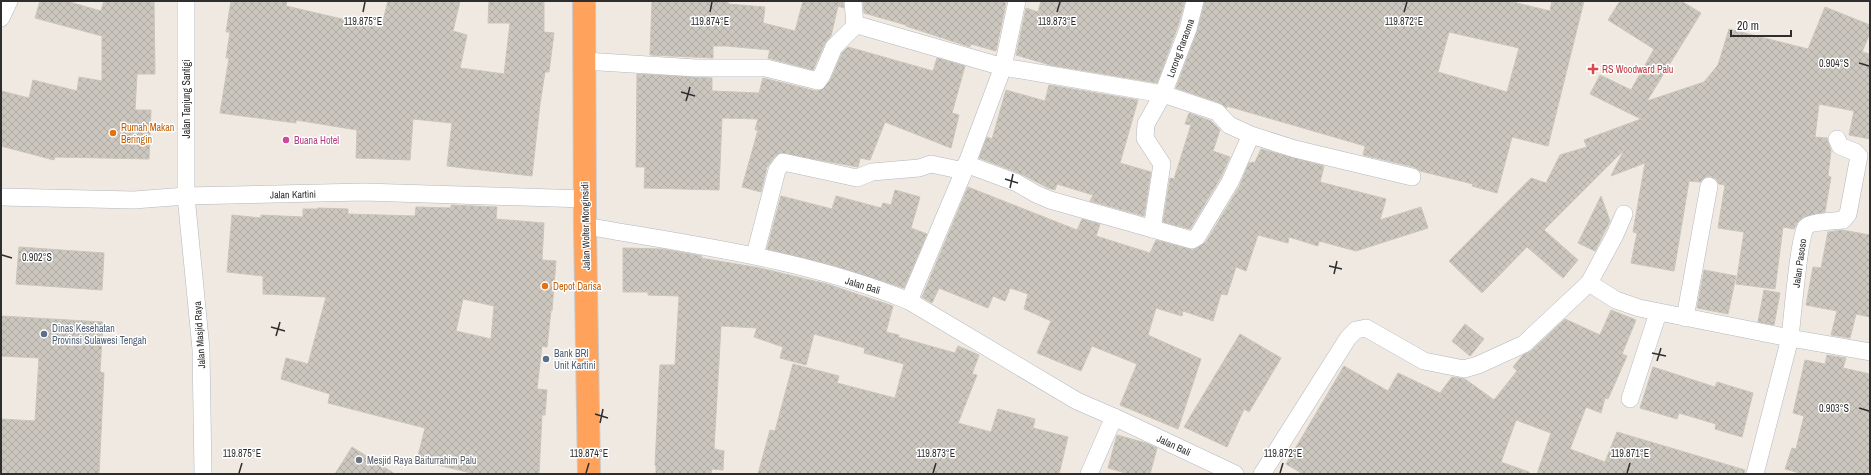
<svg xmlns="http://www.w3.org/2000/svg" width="1871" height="475" font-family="'Archivo Narrow',sans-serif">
<defs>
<pattern id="building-cross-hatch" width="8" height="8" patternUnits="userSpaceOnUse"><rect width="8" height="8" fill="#cbc7bf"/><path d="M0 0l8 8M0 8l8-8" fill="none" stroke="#afaba4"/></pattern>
</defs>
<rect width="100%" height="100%" fill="#efe9e1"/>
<g fill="url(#building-cross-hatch)" stroke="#cbc5ba" fill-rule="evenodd">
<polygon points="40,1 66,1 101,11 104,1 154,1 155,74 137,74 135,110 151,110 149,159 55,157 54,160 1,146 1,91 29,98 33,80 77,91 79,77 102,81 102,36 35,18"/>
<polygon points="231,1 287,1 286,6 381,28 388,1 460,1 453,31 467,35 460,68 504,74 510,23 488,23 489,1 544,1 544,32 554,33 549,72 545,72 540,104 532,176 447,166 452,123 413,119 410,160 356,158 357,130 296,120 296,123 220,113 229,58 226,58 230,32 226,32"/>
<polygon points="652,1 728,1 728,4 765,7 763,23 795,31 803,1 843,1 844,8 838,6 831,36 825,43 813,70 768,58 770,50 726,46 713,46 713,58 650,55"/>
<polygon points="863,1 997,1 1006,3 996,51 971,44 970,47 906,26 906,25 864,13"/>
<polygon points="1041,1 1185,1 1178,26 1157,83 1050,65 1016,55 1026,8 1038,12"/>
<path d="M1205 1H1509L1550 11 1552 1H1584L1548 146 1512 137 1497 193 1472 186 1473 184 1420 171 1414 167 1363 155 1365 146 1227 106V108L1220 103 1176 88 1197 32ZM1449 32 1519 48 1507 92 1438 72Z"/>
<polygon points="1620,1 1681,1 1701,13 1647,101 1704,82 1718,65 1729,29 1808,49 1825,7 1870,25 1870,33 1862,52 1870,54 1870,139 1849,135 1854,111 1819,104 1815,137 1827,138 1831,151 1828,176 1831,177 1825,212 1803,217 1797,223 1794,229 1783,227 1775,289 1736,284 1744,232 1718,228 1725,185 1719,184 1716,179 1710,176 1705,177 1700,182 1689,181 1674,271 1631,263 1637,233 1633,232 1645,163 1611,176 1624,150 1544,230 1578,260 1563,278 1527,247 1482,293 1449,261 1531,178 1546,183 1560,155 1587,147 1584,140 1641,119 1590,94 1600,75 1631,90 1654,49 1608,20"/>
<polygon points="848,47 933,71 937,58 965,66 952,113 959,115 951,148 885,122 870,160 860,158 858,167 780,153 775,156 767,167 761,192 742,187 758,130 755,130 758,119 722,118 719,190 644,188 645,167 636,167 637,74 712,78 712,91 759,93 763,78 816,91 821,90 830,81 842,53"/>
<polygon points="1049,85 1138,100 1120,163 1151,172 1144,216 1090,201 1093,195 1057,184 1055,190 1048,188 1021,174 979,158 987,137 992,139 1006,90 1045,101"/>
<polygon points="1189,113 1211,121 1220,130 1213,151 1230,157 1221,177 1190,229 1163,222 1170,178 1174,179 1191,125 1185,124"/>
<polygon points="1261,149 1324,166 1320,182 1386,199 1380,220 1421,207 1428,228 1356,251 1319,241 1318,246 1289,237 1288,243 1258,235 1246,271 1236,267 1227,295 1221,294 1213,321 1183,311 1182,316 1156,308 1148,335 1201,359 1178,429 1120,405 1137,364 1092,346 1081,371 1037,353 1051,321 1024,309 1028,294 1010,288 1005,301 993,296 988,308 939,288 932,303 922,297 968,187 1077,230 1082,219 1100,224 1096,236 1150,253 1156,240 1193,250 1206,242 1239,187 1249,163 1255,162"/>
<polygon points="895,190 920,197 911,228 927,234 904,288 832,265 767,249 781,196 832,209 836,196 881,208 883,203 891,205"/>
<polygon points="1601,196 1610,221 1595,251 1578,243"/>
<path d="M451 205 497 207 496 219 544 223 542 260 556 261 552 311 551 310 547 347 542 346 537 389 547 390 545 415H542L539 474H475L417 460 425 428 328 403 330 394 281 379 286 358 308 364 326 297 263 294V276L227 272 232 215 261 218V215L303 217V209H318V208L348 209V214L415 216 416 207 451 208ZM463 299 494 306 491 339 456 331Z"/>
<polygon points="1842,230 1870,235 1870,317 1856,314 1850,338 1831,335 1837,311 1806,305 1813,267 1821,268 1828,232"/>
<polygon points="19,247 104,253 102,290 16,284"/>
<polygon points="623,248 662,249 702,256 701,258 760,268 827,284 893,306 886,332 899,335 898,337 955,353 958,346 979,355 972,374 977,375 958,423 991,432 998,409 1035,419 1033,428 1068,437 1059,474 758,474 770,430 775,431 793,364 839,376 837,383 895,398 904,364 864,353 865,348 814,334 806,365 780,358 783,347 754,337 757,328 721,326 714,449 724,451 723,470 712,469 711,474 656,474 656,466 655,465 660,365 675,365 679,296 648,295 648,292 623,292"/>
<polygon points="1704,270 1736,276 1728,314 1697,308"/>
<polygon points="1764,290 1780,293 1774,325 1758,322"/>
<polygon points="1611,310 1636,320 1622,354 1627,356 1608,399 1605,398 1601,413 1586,407 1570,449 1605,462 1617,432 1745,470 1744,474 1537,474 1551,433 1516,420 1501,462 1529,472 1529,474 1303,474 1286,464 1344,366 1388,391 1398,373 1440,393 1452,377 1465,379 1494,400 1517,371 1513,367 1523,355 1531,351 1565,319 1600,335"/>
<polygon points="1,316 103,322 100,372 104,373 99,474 1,474 1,419 35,421 39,358 1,356"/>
<polygon points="1465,324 1484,339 1470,356 1452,341"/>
<polygon points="1240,334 1281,358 1249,412 1244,409 1227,447 1184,427"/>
<polygon points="1827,355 1846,358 1843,368 1870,374 1870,474 1803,474 1785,469 1792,448 1796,449 1804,416 1793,413 1805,360 1825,364"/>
<polygon points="1653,367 1715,387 1717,382 1753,393 1742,437 1715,429 1716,424 1679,413 1677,419 1640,408"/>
<polygon points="1117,435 1146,443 1157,448 1150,474 1129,474 1108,468"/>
<polygon points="352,447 395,474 335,474"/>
</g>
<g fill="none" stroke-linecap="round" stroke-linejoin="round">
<defs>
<g id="street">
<polyline points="186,1 186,196 201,349 203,474"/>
<polyline points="853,1 855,26"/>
<polyline points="1,18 9,1"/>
<polyline points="584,61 696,68 766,68 818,81 822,75 834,47 855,26 861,26 1003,67 1163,94 1217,112 1229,125 1251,135 1295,149 1412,177"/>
<polyline points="966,164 1017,183 1036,194 1050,200 1192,240 1197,237 1230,182 1251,135"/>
<polyline points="1,197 134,200 186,196 364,192 585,199"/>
<path d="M585 226C694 245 805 259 909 301L1077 401 1114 417 1235 474"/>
<polyline points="1152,229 1162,164 1145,138 1146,124 1163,94 1188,29 1195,1"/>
<polyline points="755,255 777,170 783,162 857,178 872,172 919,168 931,164 964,171"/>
<polyline points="1589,283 1615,235 1624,214"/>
<polyline points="909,301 964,171 1003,67 1017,1"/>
<polyline points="1685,318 1709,186"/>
<polyline points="1630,399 1658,313"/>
<polyline points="1089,474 1114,417"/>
<path d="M1262 474 1348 338 1356 330 1366 328 1424 361 1464 369 1478 365 1524 344 1589 283 1616 300 1639 308 1790 338C1792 321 1799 236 1806 227 1810 222 1835 221 1843 220L1848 214 1859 156 1855 152 1840 146 1837 139"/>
<polyline points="1755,474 1790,338 1870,352"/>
</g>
<polyline id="highway" points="584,1 585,226 589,474"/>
</defs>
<use href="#street" stroke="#b4b7c1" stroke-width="18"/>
<use href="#highway" stroke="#c9c9c9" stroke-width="24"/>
<use href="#street" stroke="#fff" stroke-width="17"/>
<use href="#highway" stroke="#ffa35c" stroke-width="22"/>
</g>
<path fill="none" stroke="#2e2e2e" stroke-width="1.5" d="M363 12 365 2M710 12 712 2M1057 12 1060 2M1404 12 1407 2M1859 63 1869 66M681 92 695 96M686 101 690 87M1005 179 1018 183M1010 188 1013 174M2 255 12 258M1329 266 1342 269M1334 274 1337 261M271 327 285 331M276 336 280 322M1652 353 1666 356M1657 361 1661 348M1859 408 1869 411M595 414 608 418M600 423 603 409M239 473 242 463M586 473 589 463M933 473 936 463M1280 473 1283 463M1627 473 1630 463"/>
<path fill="#e0444e" stroke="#fff" stroke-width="1.5" d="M1591 63h4v4h4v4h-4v4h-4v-4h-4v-4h4z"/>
<g fill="#e8710a" stroke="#fff" stroke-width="1.5">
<circle cx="113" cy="133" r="4"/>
<circle cx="545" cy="286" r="4"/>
</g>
<circle fill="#d1479c" stroke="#fff" stroke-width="1.5" cx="286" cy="140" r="4"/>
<g fill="#5c6f8a" stroke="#fff" stroke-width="1.5">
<circle cx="44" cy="334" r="4"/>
<circle cx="546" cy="359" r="4"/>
</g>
<circle fill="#6b7280" stroke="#fff" stroke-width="1.5" cx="359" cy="460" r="4"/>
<g text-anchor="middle" stroke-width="3" stroke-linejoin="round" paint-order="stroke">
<g font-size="10" fill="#2e2e2e" stroke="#fff">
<text transform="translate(1180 48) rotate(-70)" y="4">Lorong Raraoma</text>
<text transform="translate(186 99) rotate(-90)" y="4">Jalan Tanjung Santigi</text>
<text transform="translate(293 194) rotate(-1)" y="4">Jalan Kartini</text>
<text transform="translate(585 226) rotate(-91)" y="4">Jalan Wolter Monginsidi</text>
<text transform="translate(1799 263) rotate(-82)" y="4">Jalan Pasoso</text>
<text transform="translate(863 285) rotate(17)" y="4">Jalan Bali</text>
<text transform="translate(199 335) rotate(-94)" y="4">Jalan Masjid Raya</text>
<text transform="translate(1174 445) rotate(25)" y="4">Jalan Bali</text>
</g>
<g font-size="10" fill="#be3a42" stroke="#fff" text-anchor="start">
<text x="1602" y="73">RS Woodward Palu</text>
</g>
<g font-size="10" fill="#c56008" stroke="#fff" text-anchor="start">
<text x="121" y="131">Rumah Makan<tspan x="121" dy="12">Beringin</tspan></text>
<text x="553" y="290">Depot Darisa</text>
</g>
<g font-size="10" fill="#b23c85" stroke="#fff" text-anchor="start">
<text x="294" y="144">Buana Hotel</text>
</g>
<g font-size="10" fill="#4e5e75" stroke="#fff" text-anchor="start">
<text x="52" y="332">Dinas Kesehatan<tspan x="52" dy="12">Provinsi Sulawesi Tengah</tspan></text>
<text x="554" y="357">Bank BRI<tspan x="554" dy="12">Unit Kartini</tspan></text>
</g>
<g font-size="10" fill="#5b616d" stroke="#fff" text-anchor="start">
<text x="367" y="464">Mesjid Raya Baiturrahim Palu</text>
</g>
</g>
<g font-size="10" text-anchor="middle" fill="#2e2e2e" stroke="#fff" stroke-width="3" stroke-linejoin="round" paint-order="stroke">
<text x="363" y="25">119.875°E</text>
<text x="710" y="25">119.874°E</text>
<text x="1057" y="25">119.873°E</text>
<text x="1404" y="25">119.872°E</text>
<text x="1834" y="67">0.904°S</text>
<text x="37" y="261">0.902°S</text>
<text x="1834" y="412">0.903°S</text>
<text x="242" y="457">119.875°E</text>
<text x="589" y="457">119.874°E</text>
<text x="936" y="457">119.873°E</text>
<text x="1283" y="457">119.872°E</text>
<text x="1630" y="457">119.871°E</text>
</g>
<rect width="1871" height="475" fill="none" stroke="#2e2e2e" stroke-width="4"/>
<path d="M1731 30v6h60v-6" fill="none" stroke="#2e2e2e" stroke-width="2"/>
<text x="1737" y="30" font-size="12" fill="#2e2e2e" stroke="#ffffff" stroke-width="3" paint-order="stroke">20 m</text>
</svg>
